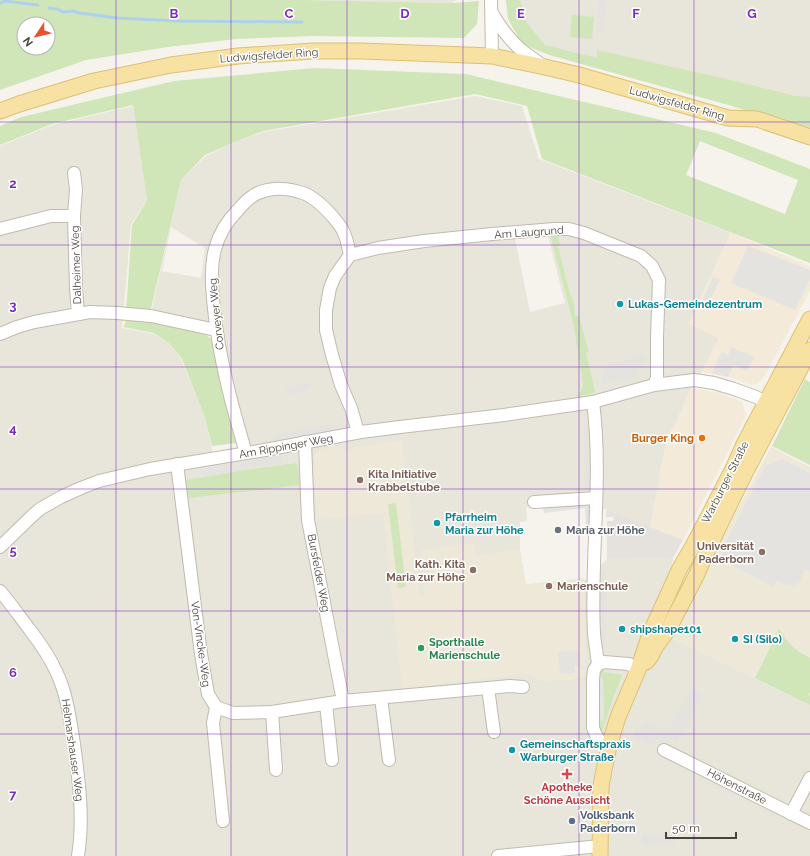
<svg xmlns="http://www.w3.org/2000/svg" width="810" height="856" font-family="Raleway,sans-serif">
<rect width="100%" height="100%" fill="#f5f3ec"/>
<g fill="#e8e5db" fill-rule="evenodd">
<polygon points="303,0 456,0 452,3"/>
<polygon points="505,0 810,0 810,130 525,41"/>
<path d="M475 96 522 106 539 159 731 233 689 323 719 338 702 372 690 390 677 420 668 436 659 477V481L650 527 607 509 533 506 526 507 527 521 520 522V552L525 586 586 580 607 559 673 558 661 633 810 705V856H0V146L52 125 133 106 147 199 131 225 122 328 154 334 170 344 181 359 205 418 213 453 248 445 218 330 151 313 181 180 206 156 232 143 263 132ZM171 227 205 248 201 278 162 271ZM550 235 558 246 571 297H572L576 316H579L589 352 586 353 595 390 577 397 581 391 583 384 573 323ZM548 236 565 303 530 312 515 239ZM604 666V672L623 676 600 731 599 728 600 719 604 722 603 678 597 672Z"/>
</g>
<g fill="#f4eada">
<polygon points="731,233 810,266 810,291 763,379 756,384 751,385 732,378 702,372 719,338 689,324"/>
<polygon points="691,388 720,393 742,402 746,416 683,540 650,527 659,481 659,477 668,436 677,420"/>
</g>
<polygon fill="#e5e2dd" points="607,509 650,527 683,540 673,558 607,559 607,521 613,521 614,517 606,517"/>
<g fill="#ede8d8">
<polygon points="402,440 420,596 425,595 421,550 472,543 474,544 475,546 475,555 520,549 526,584 584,578 587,673 583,678 543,682 529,674 402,688 383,513 317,520 313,476 314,456 316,453 319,450 332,447 341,447 341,450"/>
<polygon points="771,447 810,467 810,705 669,637"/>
</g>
<g fill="#d0e6b9" fill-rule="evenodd">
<path d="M0 0H303L452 3 479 1 477 24 464 38 312 36 236 39 168 47 86 60 0 90ZM24 24H48V48H24Z"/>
<polygon points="506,0 520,0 527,23 545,45 597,58 597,50 722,78 795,96 810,97 810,133 732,106 549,55 522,44 508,19"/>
<polygon points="572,15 594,17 592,39 570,37"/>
<path d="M315 68 466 74 716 133 810 169V263L542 159 527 106 475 94 263 131 232 143 205 155 181 180 150 313 126 312 132 225 147 200 133 105 52 124 0 145V126L21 117 174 81ZM700 141 798 180 785 214 686 175Z"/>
<polygon points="550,235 558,235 560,245 558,246 571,297 572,297 575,307 574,307 576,316 579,316 589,352 586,353 595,390 594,393 576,397 581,391 583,384 573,323"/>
<polygon points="128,318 150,320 205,334 213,341 222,389 236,443 212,446 205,418 182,359 170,344 154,333 123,327"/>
<polygon points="805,379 810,382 810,465 772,446"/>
<polygon points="297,463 300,485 189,498 186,480 245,470"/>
<polygon points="396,503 406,587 398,588 388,504"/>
<path d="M779 629C790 645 793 649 810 658V692L808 695 810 696V705L755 678Z"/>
<polygon points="604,666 604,672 623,675 613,699 602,731 600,731 599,719 604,722 603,679 597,672"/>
</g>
<g fill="#e4e3e0">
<polygon points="599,0 607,0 603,33 596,32"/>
<polygon points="748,246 810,270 810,280 795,310 731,283"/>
<polygon points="713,277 720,280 709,302 703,299"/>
<polygon points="732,347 754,357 747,371 733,365 728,377 712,373 722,352 728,355"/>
<polygon points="644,354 644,368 638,369 638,376 604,384 601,375 606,373 605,366"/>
<polygon points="308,382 310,389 286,395 285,388"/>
<polygon points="332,423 333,430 276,442 274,435"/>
<polygon points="584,423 591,423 592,492 585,493"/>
<polygon points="282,455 283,463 199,477 198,469"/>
<polygon points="783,459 810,473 810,571 805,569 799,582 794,585 788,586 777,580 773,586 720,559 723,553 722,549 766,465"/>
<polygon points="592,501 593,536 586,536 585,508 544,513 543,507"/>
<polygon points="606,569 606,645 597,645 596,570"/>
<polygon points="578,650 579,665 574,666 575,673 560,674 558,652"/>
<polygon points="597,673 603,679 603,722 597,717"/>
<polygon points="691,689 702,695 682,736 681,735 677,743 669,739 673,732 672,731 667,743 666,744 656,739 651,746 632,736 636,729 641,731 646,721 666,730 669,729"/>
<polygon points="642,834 675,835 675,845 642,844"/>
</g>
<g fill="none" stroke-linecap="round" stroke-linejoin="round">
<g stroke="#aed0ec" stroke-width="3">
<polyline points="0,3 5,1 38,5"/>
<polyline points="49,8 57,9 63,12 73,11 80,13 117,18 178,21 302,22"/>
</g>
<defs>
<g id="minor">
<polyline points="491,0 492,56"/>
<path d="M492 13C499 25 508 38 519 48 526 54 534 59 542 65"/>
<polyline points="74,173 76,189 74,216 76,288 78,314"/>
<polyline points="0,229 51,216 74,216"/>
<polyline points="350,255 378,248 424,241 492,234 554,229 569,229 584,233 641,256 652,266 659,280 657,337 657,378 654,385"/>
<polyline points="0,334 17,327 34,322 90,312 117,313 151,316 216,330"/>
<path d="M593 402C603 479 590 557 594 634 595 644 597 654 598 664"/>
<polyline points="305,442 308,520 343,701"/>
<path d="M246 453C232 406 219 358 214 309 212 289 210 268 215 249 219 234 227 221 238 210 243 204 251 196 258 193 272 187 289 188 303 193 314 197 326 209 333 217 336 221 340 225 342 229 347 237 348 247 350 255L335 276 330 288 326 310V330L332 355 341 385 351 408 358 432"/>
<polyline points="177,464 201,654 208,694 216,707 213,723 223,821"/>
<polyline points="534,502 596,498"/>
<polyline points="0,547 31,517 40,509 61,497 81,488 99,481 150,469 265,450 361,432 400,427 504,415 593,402 654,385 694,380 714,383 734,389 756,397 772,406"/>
<path d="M0 591C11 604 20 617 30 630 40 643 49 656 56 671 67 694 70 719 74 744 79 781 84 819 78 856"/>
<polyline points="488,688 494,732"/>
<polyline points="381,698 389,760"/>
<polyline points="326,704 332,760"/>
<polyline points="216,707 233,713 272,712 343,701 510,686 523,687"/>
<polyline points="272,712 276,770"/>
<polyline points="609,746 600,741 596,735 593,728 593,679 594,670 598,664 604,662 629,664 638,670"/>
<polyline points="664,750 810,823"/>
<polyline points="791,814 810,778"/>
<polyline points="498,856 600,846"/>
</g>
<g id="major">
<polyline points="0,111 19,104 94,81 171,65 238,56 313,51 362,51 492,56 545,67 579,75 728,118 757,119 810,137"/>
<polyline points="646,662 651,656 656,646 668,630 696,576 706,553 744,475 810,350"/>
<polyline points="600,856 601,786 604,770 609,746 618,717 638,670 650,634 680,568 693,546 733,469 744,444 810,319"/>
</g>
</defs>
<use href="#minor" stroke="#c0bbaf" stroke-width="14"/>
<use href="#major" stroke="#dcc173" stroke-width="17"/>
<use href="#minor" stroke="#fff" stroke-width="12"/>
<use href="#major" stroke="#f7e2a3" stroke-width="15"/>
</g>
<path fill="none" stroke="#7b2cbf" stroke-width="1" stroke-opacity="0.55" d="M116 0V856M231 0V856M347 0V856M463 0V856M579 0V856M694 0V856M0 122H810M0 245H810M0 367H810M0 489H810M0 611H810M0 734H810"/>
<g fill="#0f9aa8" stroke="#fff" stroke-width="1.5">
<circle cx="620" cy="304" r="4"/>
<circle cx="437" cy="523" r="4"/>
<circle cx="622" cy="629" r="4"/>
<circle cx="735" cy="639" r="4"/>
<circle cx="512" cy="750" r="4"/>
</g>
<circle fill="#e8710a" stroke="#fff" stroke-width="1.5" cx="702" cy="438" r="4"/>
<g fill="#8d6e63" stroke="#fff" stroke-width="1.5">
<circle cx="360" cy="480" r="4"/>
<circle cx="762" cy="552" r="4"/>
<circle cx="473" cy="570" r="4"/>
<circle cx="549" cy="586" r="4"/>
</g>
<circle fill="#6b7280" stroke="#fff" stroke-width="1.5" cx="558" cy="530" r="4"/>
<circle fill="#2e9e5b" stroke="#fff" stroke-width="1.5" cx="421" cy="648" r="4"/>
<path fill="#e0444e" stroke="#fff" stroke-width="1.5" d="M565 768h4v4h4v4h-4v4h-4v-4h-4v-4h4z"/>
<circle fill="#5c6f8a" stroke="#fff" stroke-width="1.5" cx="572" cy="821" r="4"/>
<g text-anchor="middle" stroke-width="3" stroke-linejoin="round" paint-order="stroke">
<g font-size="11" fill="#49443a" stroke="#fff">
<text transform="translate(269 55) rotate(-4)" y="4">Ludwigsfelder Ring</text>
<text transform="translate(677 103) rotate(16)" y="4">Ludwigsfelder Ring</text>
<text transform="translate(529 232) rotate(-4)" y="4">Am Laugrund</text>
<text transform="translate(76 265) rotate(-92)" y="4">Dalheimer Weg</text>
<text transform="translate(216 314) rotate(-96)" y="4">Corveyer Weg</text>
<text transform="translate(286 446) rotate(-10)" y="4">Am Rippinger Weg</text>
<text transform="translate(725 482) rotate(-63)" y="4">Warburger Straße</text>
<text transform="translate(319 573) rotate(79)" y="4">Bursfelder Weg</text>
<text transform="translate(201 644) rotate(82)" y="4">Von-Vincke-Weg</text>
<text transform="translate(73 750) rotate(82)" y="4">Helmarshauser Weg</text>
<text transform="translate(737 786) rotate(27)" y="4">Höhenstraße</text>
</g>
<g font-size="11" font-weight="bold" fill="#0d838f" stroke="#fff" text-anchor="start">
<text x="628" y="308">Lukas-Gemeindezentrum</text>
<text x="445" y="521">Pfarrheim<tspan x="445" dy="13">Maria zur Höhe</tspan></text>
<text x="630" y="633">shipshape101</text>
<text x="743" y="643">SI (Silo)</text>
<text x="520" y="748">Gemeinschaftspraxis<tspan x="520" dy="13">Warburger Straße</tspan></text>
</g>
<g font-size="11" font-weight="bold" fill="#c56008" stroke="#fff" text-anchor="end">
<text x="694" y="442">Burger King</text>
</g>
<g font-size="11" font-weight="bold" fill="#785e54" stroke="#fff" text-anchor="start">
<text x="368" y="478">Kita Initiative<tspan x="368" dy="13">Krabbelstube</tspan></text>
<text x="754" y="550" text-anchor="end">Universität<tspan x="754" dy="13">Paderborn</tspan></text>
<text x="465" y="568" text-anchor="end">Kath. Kita<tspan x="465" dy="13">Maria zur Höhe</tspan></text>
<text x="557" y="590">Marienschule</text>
</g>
<g font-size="11" font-weight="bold" fill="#5b616d" stroke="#fff" text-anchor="start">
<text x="566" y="534">Maria zur Höhe</text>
</g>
<g font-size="11" font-weight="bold" fill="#27864d" stroke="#fff" text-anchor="start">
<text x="429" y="646">Sporthalle<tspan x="429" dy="13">Marienschule</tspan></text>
</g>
<g font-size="11" font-weight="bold" fill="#be3a42" stroke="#fff">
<text x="567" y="791">Apotheke<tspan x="567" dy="13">Schöne Aussicht</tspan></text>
</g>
<g font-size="11" font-weight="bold" fill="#4e5e75" stroke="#fff" text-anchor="start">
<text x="580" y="819">Volksbank<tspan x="580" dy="13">Paderborn</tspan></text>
</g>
</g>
<g font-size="13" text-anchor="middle" font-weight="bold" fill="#7b2cbf" stroke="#fff" stroke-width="3" stroke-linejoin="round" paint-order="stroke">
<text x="174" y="18">B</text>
<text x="289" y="18">C</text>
<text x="405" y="18">D</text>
<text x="521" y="18">E</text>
<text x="636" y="18">F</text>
<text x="752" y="18">G</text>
<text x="13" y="188">2</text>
<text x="13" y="310">3</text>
<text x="13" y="433">4</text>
<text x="13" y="555">5</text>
<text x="13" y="677">6</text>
<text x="13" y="799">7</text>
</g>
<g transform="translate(36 36) rotate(235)"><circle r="19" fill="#ffffff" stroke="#b6b4b0"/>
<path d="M0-3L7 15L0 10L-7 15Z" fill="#ea522e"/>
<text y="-6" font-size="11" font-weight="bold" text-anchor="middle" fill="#49443a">N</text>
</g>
<path d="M666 832v6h70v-6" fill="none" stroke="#49443a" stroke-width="2"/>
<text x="672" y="832" font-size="12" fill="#49443a" stroke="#ffffff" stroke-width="3" paint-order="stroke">50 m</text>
</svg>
